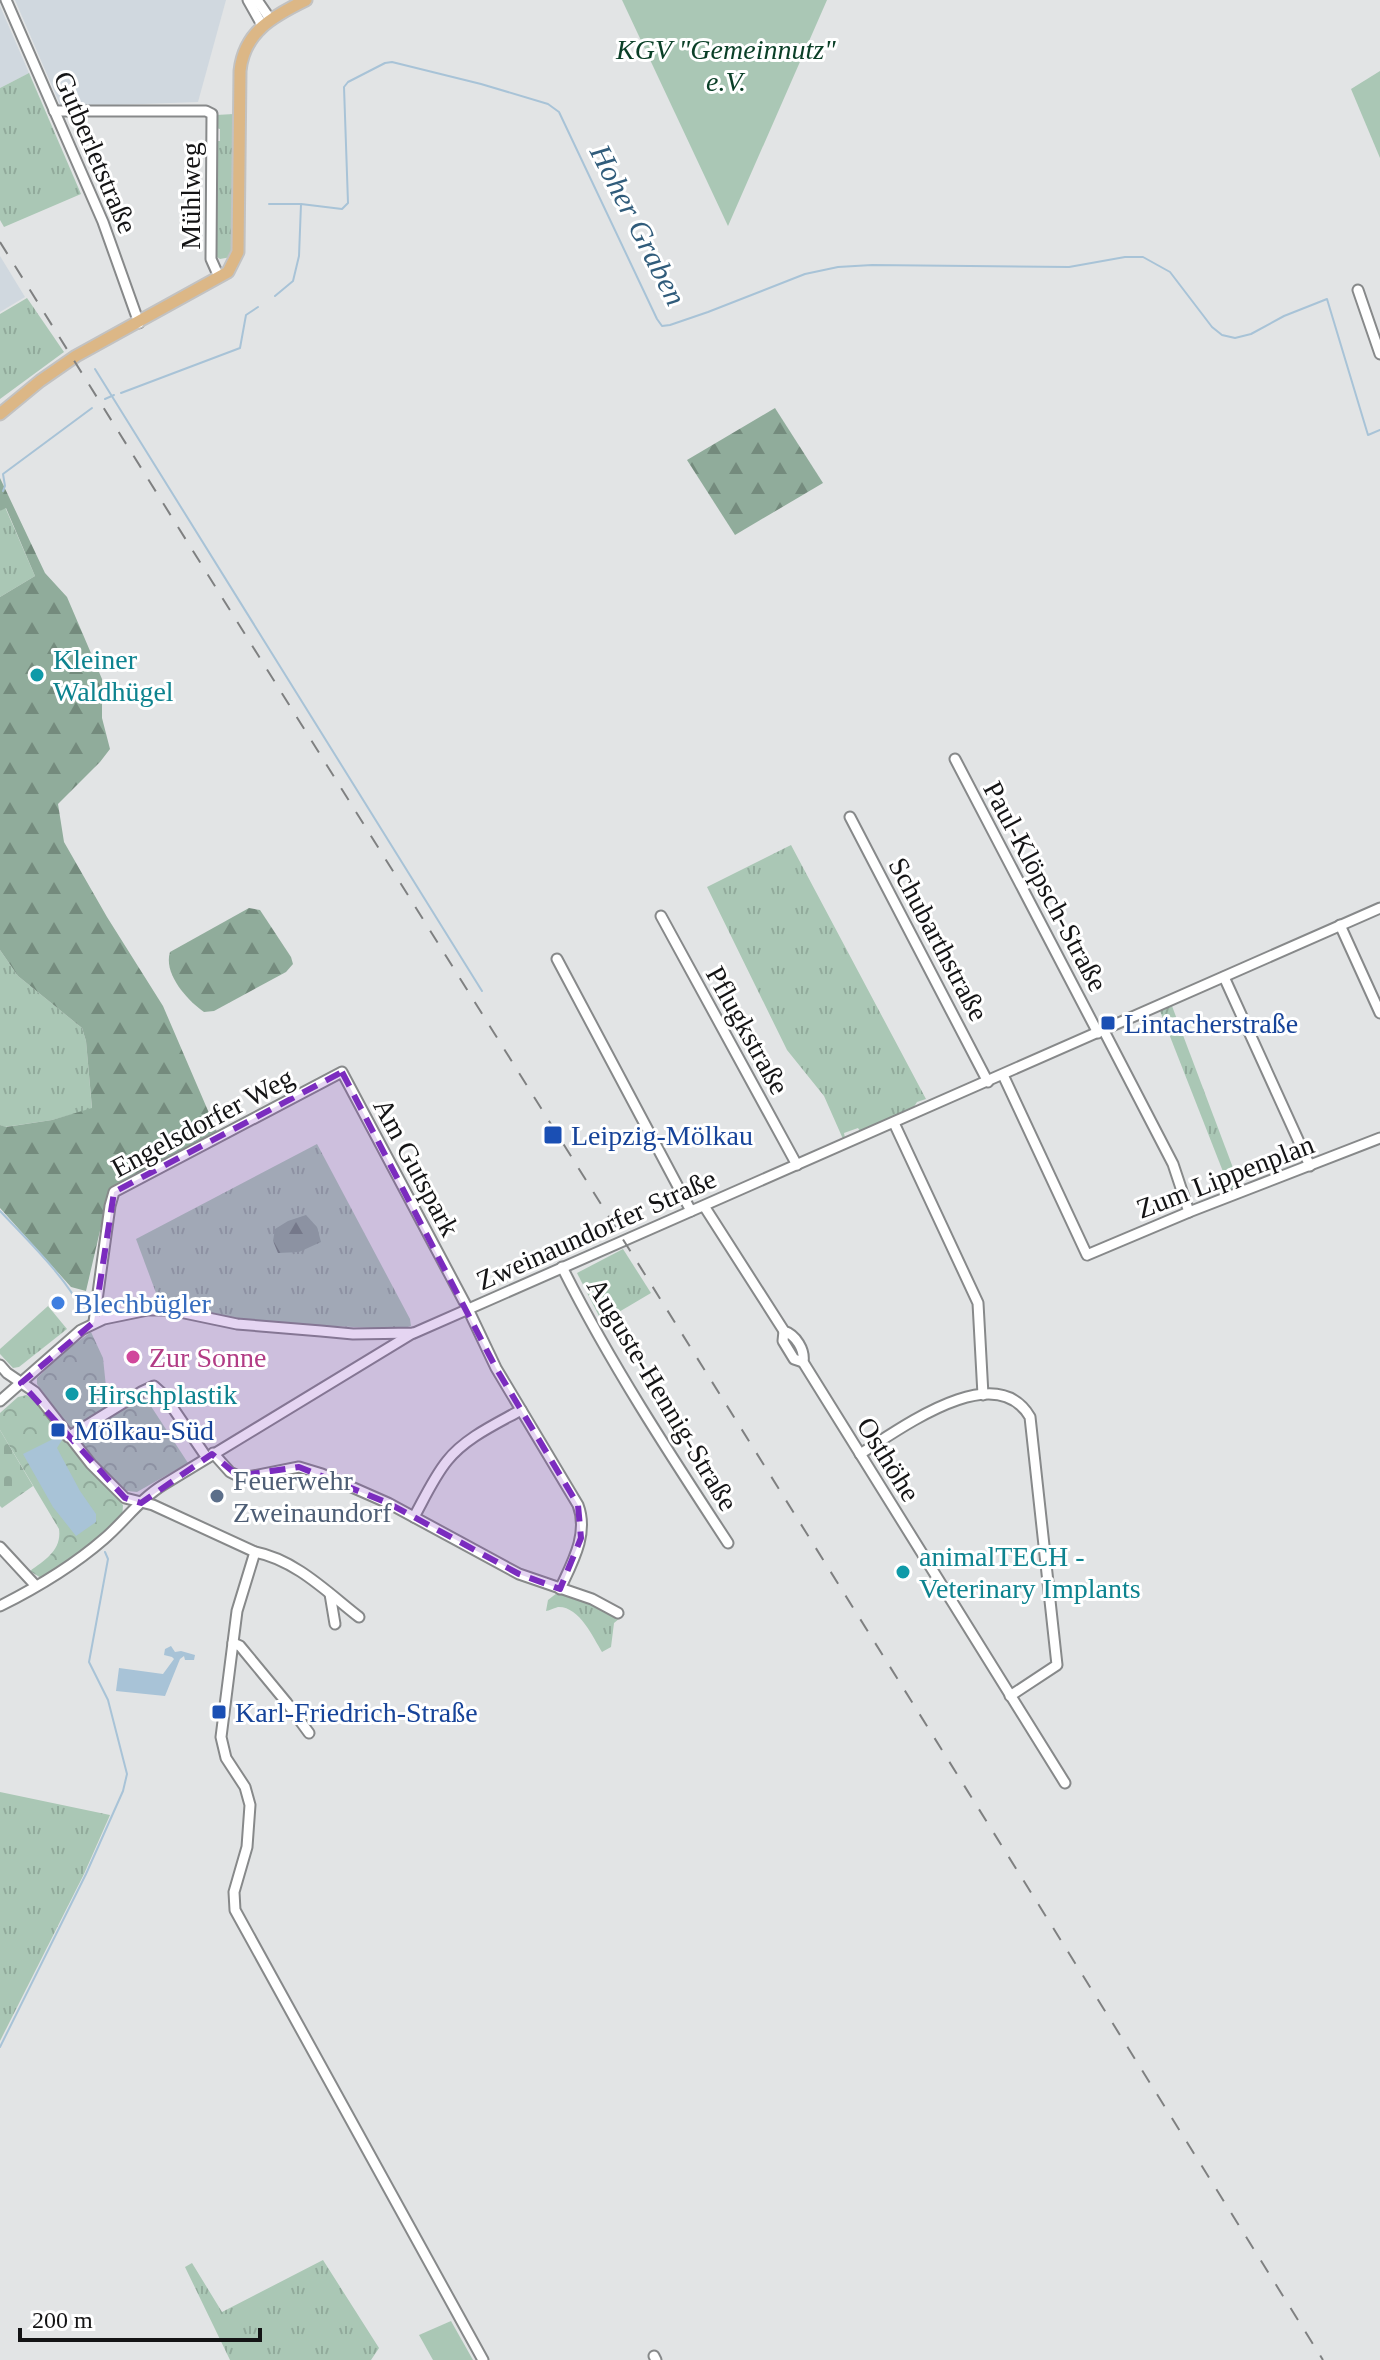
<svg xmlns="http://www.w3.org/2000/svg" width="1380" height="2360" font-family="'Times New Roman',serif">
<defs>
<pattern id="grass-tufts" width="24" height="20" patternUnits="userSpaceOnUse" patternTransform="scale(2)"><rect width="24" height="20" fill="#aac7b5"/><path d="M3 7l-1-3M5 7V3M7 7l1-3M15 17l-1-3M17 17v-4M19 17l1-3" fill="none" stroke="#91aa9b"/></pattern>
<pattern id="forest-firs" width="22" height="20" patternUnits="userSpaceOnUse" patternTransform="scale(2)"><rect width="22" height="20" fill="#90ac9b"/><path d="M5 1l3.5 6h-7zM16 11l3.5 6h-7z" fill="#748b7d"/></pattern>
<pattern id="cemetery-stones" width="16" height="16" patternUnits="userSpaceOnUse" patternTransform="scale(2)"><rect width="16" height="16" fill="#aac7b5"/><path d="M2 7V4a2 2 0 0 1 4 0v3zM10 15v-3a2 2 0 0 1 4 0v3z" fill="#91aa9b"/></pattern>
<pattern id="park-crowns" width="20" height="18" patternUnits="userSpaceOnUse" patternTransform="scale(2)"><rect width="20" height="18" fill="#aac7b5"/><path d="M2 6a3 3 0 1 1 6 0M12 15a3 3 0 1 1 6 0" fill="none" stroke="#91aa9b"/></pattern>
</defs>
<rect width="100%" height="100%" fill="#e2e4e5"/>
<g fill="#d0d8df">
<polygon points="15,0 226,0 198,102 61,107"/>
<polygon points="0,6 29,73 0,88"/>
<polygon points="0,256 25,297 0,312"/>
</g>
<g fill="url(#grass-tufts)">
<polygon points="29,73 81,194 4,227 0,220 0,88"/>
<polygon points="234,114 232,251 231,257 220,259 215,256 215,141 220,141 220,129 216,128 216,115"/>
<polygon points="27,298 64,352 0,399 0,314"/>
<polygon points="5,507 35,576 0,597 0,511"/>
<polygon points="791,845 926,1099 917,1102 912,1110 861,1133 858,1128 844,1133 845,1138 843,1139 824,1096 787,1050 707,887"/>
<polygon points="0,950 18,976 82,1028 86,1041 92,1109 52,1120 5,1127 0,1125"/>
<polygon points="1172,1006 1241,1189 1231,1192 1160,1011"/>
<polygon points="317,1144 410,1319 411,1326 401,1329 237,1322 166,1306 159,1301 136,1239"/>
<polygon points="623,1249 651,1293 602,1322 577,1273"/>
<polygon points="48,1306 67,1329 19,1367 13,1368 0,1354 0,1349"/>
<path d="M557 1593C582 1594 601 1616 625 1614L614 1623 611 1647 602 1652C593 1637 579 1606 558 1607 557 1607 548 1611 546 1611L548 1600Z"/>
<polygon points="0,1792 110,1815 84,1874 0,2041"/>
<polygon points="323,2260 379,2348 371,2360 230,2360 185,2267 192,2263 222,2312"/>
</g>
<g fill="url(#forest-firs)">
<polygon points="775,408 823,483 735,535 687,460"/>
<polygon points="0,478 45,573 67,597 102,679 102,718 110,749 100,762 58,804 64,842 107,917 163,1006 218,1134 109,1192 86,1291 71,1287 0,1208 0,1125 6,1127 52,1120 92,1108 86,1041 82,1028 18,976 0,950 0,597 35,576 6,508 0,511"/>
<path d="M249 908 260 910 291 957 293 964 286 972 214 1011 204 1012C188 1001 163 974 170 952Z"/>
<polygon points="306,1215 317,1227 321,1242 299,1252 278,1253 273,1241 275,1229 288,1221"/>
</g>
<polygon fill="url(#cemetery-stones)" points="0,1430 33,1486 2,1508 0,1506"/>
<g fill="url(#park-crowns)">
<polygon points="91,1332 103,1358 108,1406 70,1430 37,1384 37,1378 65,1351"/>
<polygon points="143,1394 188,1463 137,1492 127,1491 118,1486 74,1436"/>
<path d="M27 1395 35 1401 58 1431 123 1505 122 1519 79 1555 41 1578 30 1571C45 1560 62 1550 59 1529L0 1430V1413L18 1397Z"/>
</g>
<g fill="#aac7b5">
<polygon points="622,0 827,0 728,226"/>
<polygon points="1380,71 1380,158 1351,89"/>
<polygon points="451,2321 473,2360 433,2360 419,2335"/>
</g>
<g fill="#a8c3d7">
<polygon points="59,1436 62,1440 57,1448 80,1491 96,1514 96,1522 76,1536 53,1507 23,1454"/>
<polygon points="171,1646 175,1652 181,1651 195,1655 194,1660 185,1660 184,1656 180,1659 165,1696 116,1691 119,1668 163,1674 174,1659 172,1657 164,1655 165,1649"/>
</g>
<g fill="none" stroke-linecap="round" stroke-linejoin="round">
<g stroke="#a8c3d7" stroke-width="2">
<polyline points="269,204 300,204"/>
<polyline points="275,296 293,281 299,256 301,204 342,209 348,203 344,87 348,82 385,63 392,62 481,84 548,104 559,112 657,319 662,326 670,325 708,312 805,274 838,267 872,265 1069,267 1125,257 1143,257 1170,272 1212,327 1222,335 1235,338 1251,334 1284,316 1327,299 1368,435 1380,430"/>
<polyline points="95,369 482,991"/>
<polyline points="121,393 240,348 246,315 258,307"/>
<polyline points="105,399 114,395"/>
<polyline points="3,491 5,486 3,474 92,408"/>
<path d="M0 1211C29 1242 66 1277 85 1315"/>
<polyline points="0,2047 86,1874 123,1791 127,1774 108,1700 89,1662 108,1559 105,1552"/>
</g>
<defs>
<g id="minor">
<polyline points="6,0 103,222 139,323"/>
<polyline points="248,0 262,25"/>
<polyline points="257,0 270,19"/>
<polyline points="54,111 206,111 212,114 211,259 219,277"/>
<polyline points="1358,290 1380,354"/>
<polyline points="955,759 1098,1033"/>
<polyline points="850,817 988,1082"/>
<polyline points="661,916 797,1165"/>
<polyline points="1340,925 1380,1013"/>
<polyline points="557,959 691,1211"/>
<polyline points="1224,977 1310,1166"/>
<polyline points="1104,1031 1173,1164 1189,1212"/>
<polyline points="1003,1075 1087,1255 1189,1212 1380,1138"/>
<polyline points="894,1123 978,1303 983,1395"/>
<path d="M704 1206 784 1331C796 1335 805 1350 803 1362L1065 1783"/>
<path d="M562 1267C610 1363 669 1453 728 1543"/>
<path d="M94 1322 110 1206 114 1192 342 1072 468 1309 496 1368 578 1505C589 1534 572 1563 560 1589"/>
<polyline points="784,1331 783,1341 794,1359 803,1362"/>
<path d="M0 1365 7 1373 35 1392 91 1464 125 1498 153 1505 255 1552C296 1560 328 1593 359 1617"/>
<polyline points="0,1401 81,1330 104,1319 148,1310 170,1310 237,1324 321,1331 353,1334 414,1333 1380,908"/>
<polyline points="68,1437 141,1392 154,1386 164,1395 207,1458"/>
<polyline points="213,1453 230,1472 238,1476 248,1477 299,1467 322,1474 388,1503 519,1574 592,1599 618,1613"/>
<path d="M860 1454C899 1430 995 1357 1030 1417L1057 1665 1010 1696"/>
<path d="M414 1517C424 1499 434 1477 447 1461 465 1438 496 1424 521 1410"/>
<polyline points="0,1547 36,1586"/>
<polyline points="255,1552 237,1611 221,1737 226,1758 245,1787 250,1805 247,1847 234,1892 235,1910 483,2360"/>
<polyline points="330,1594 335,1624"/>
<path d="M0 1606C36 1588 73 1566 104 1539 124 1522 140 1499 163 1485L413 1333"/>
<polyline points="233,1643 240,1646 287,1703 309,1733"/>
<polyline points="654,2356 656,2360"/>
</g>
<path id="major" d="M0 414 40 381 76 356 228 272 238 252 240 71C244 32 273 16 306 0"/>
</defs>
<use href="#minor" stroke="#87898a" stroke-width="13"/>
<use href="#major" stroke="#c2c2c2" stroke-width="15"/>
<use href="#minor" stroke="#fff" stroke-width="9"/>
<use href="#major" stroke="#dcb786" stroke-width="11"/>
<polyline stroke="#7f8081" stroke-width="2" stroke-dasharray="14 14" stroke-linecap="butt" points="0,242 1323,2360"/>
</g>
<path fill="#7b2cbf" fill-opacity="0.2" stroke="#7b2cbf" stroke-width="6" stroke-dasharray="16 10" stroke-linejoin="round" d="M342 1072 496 1368 578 1505 581 1538 560 1589 519 1574 388 1503 299 1467 238 1476 212 1454 141 1503 125 1498 21 1383 94 1322 114 1192Z"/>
<g fill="#0f9aa8" stroke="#fff" stroke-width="3">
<circle cx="37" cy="675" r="8"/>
<circle cx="72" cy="1394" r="8"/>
<circle cx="903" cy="1572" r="8"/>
</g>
<g fill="#1a4fb4" stroke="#fff" stroke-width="3">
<rect x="1100" y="1015" width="16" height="16" rx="4"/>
<rect x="543" y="1125" width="20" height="20" rx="4"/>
<rect x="50" y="1422" width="16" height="16" rx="4"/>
<rect x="211" y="1704" width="16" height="16" rx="4"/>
</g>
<circle fill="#3f7fe0" stroke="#fff" stroke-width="3" cx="58" cy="1303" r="8"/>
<circle fill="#d1479c" stroke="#fff" stroke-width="3" cx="133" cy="1357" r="8"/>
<circle fill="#5c6f8a" stroke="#fff" stroke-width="3" cx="217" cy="1496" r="8"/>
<g text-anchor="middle" stroke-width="6" stroke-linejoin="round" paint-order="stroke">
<g font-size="28" font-style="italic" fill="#0a3f27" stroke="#fff">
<text x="726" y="59">KGV "Gemeinnutz"<tspan x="726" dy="32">e.V.</tspan></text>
</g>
<g font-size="28" fill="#141415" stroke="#fff">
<text transform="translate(96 152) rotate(67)" y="10">Gutberletstraße</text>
<text transform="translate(190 196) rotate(-90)" y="10">Mühlweg</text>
<text transform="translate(1046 886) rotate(62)" y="10">Paul-Klöpsch-Straße</text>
<text transform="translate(939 939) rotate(62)" y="10">Schubarthstraße</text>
<text transform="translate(748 1030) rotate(61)" y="10">Pflugkstraße</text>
<text transform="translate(202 1122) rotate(-28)" y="10">Engelsdorfer Weg</text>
<text transform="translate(417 1167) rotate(62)" y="10">Am Gutspark</text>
<text transform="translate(1225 1176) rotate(-21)" y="10">Zum Lippenplan</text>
<text transform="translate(596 1229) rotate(-24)" y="10">Zweinaundorfer Straße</text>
<text transform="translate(663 1394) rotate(59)" y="10">Auguste-Hennig-Straße</text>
<text transform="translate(889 1459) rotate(58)" y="10">Osthöhe</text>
</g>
<g font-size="28" fill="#0d838f" stroke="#fff" text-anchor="start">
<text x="53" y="669">Kleiner<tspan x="53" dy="32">Waldhügel</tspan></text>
<text x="88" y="1404">Hirschplastik</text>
<text x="919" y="1566">animalTECH -<tspan x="919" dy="32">Veterinary Implants</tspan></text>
</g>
<g font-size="28" fill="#164399" stroke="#fff" text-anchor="start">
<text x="1124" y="1033">Lintacherstraße</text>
<text x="571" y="1145">Leipzig-Mölkau</text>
<text x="74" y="1440">Mölkau-Süd</text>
<text x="235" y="1722">Karl-Friedrich-Straße</text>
</g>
<g font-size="28" fill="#366cbe" stroke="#fff" text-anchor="start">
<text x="74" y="1313">Blechbügler</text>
</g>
<g font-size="28" fill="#b23c85" stroke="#fff" text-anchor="start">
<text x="149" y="1367">Zur Sonne</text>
</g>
<g font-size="28" fill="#4e5e75" stroke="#fff" text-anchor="start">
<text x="233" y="1490">Feuerwehr<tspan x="233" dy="32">Zweinaundorf</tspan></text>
</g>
<g font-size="30" font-style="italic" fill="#305c7b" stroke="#fff">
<text transform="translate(638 225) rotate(63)" y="10">Hoher Graben</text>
</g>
</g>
<path d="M20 2328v12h240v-12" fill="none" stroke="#141415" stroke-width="4"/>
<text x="32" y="2328" font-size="24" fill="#141415" stroke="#ffffff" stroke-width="6" paint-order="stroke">200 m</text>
</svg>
